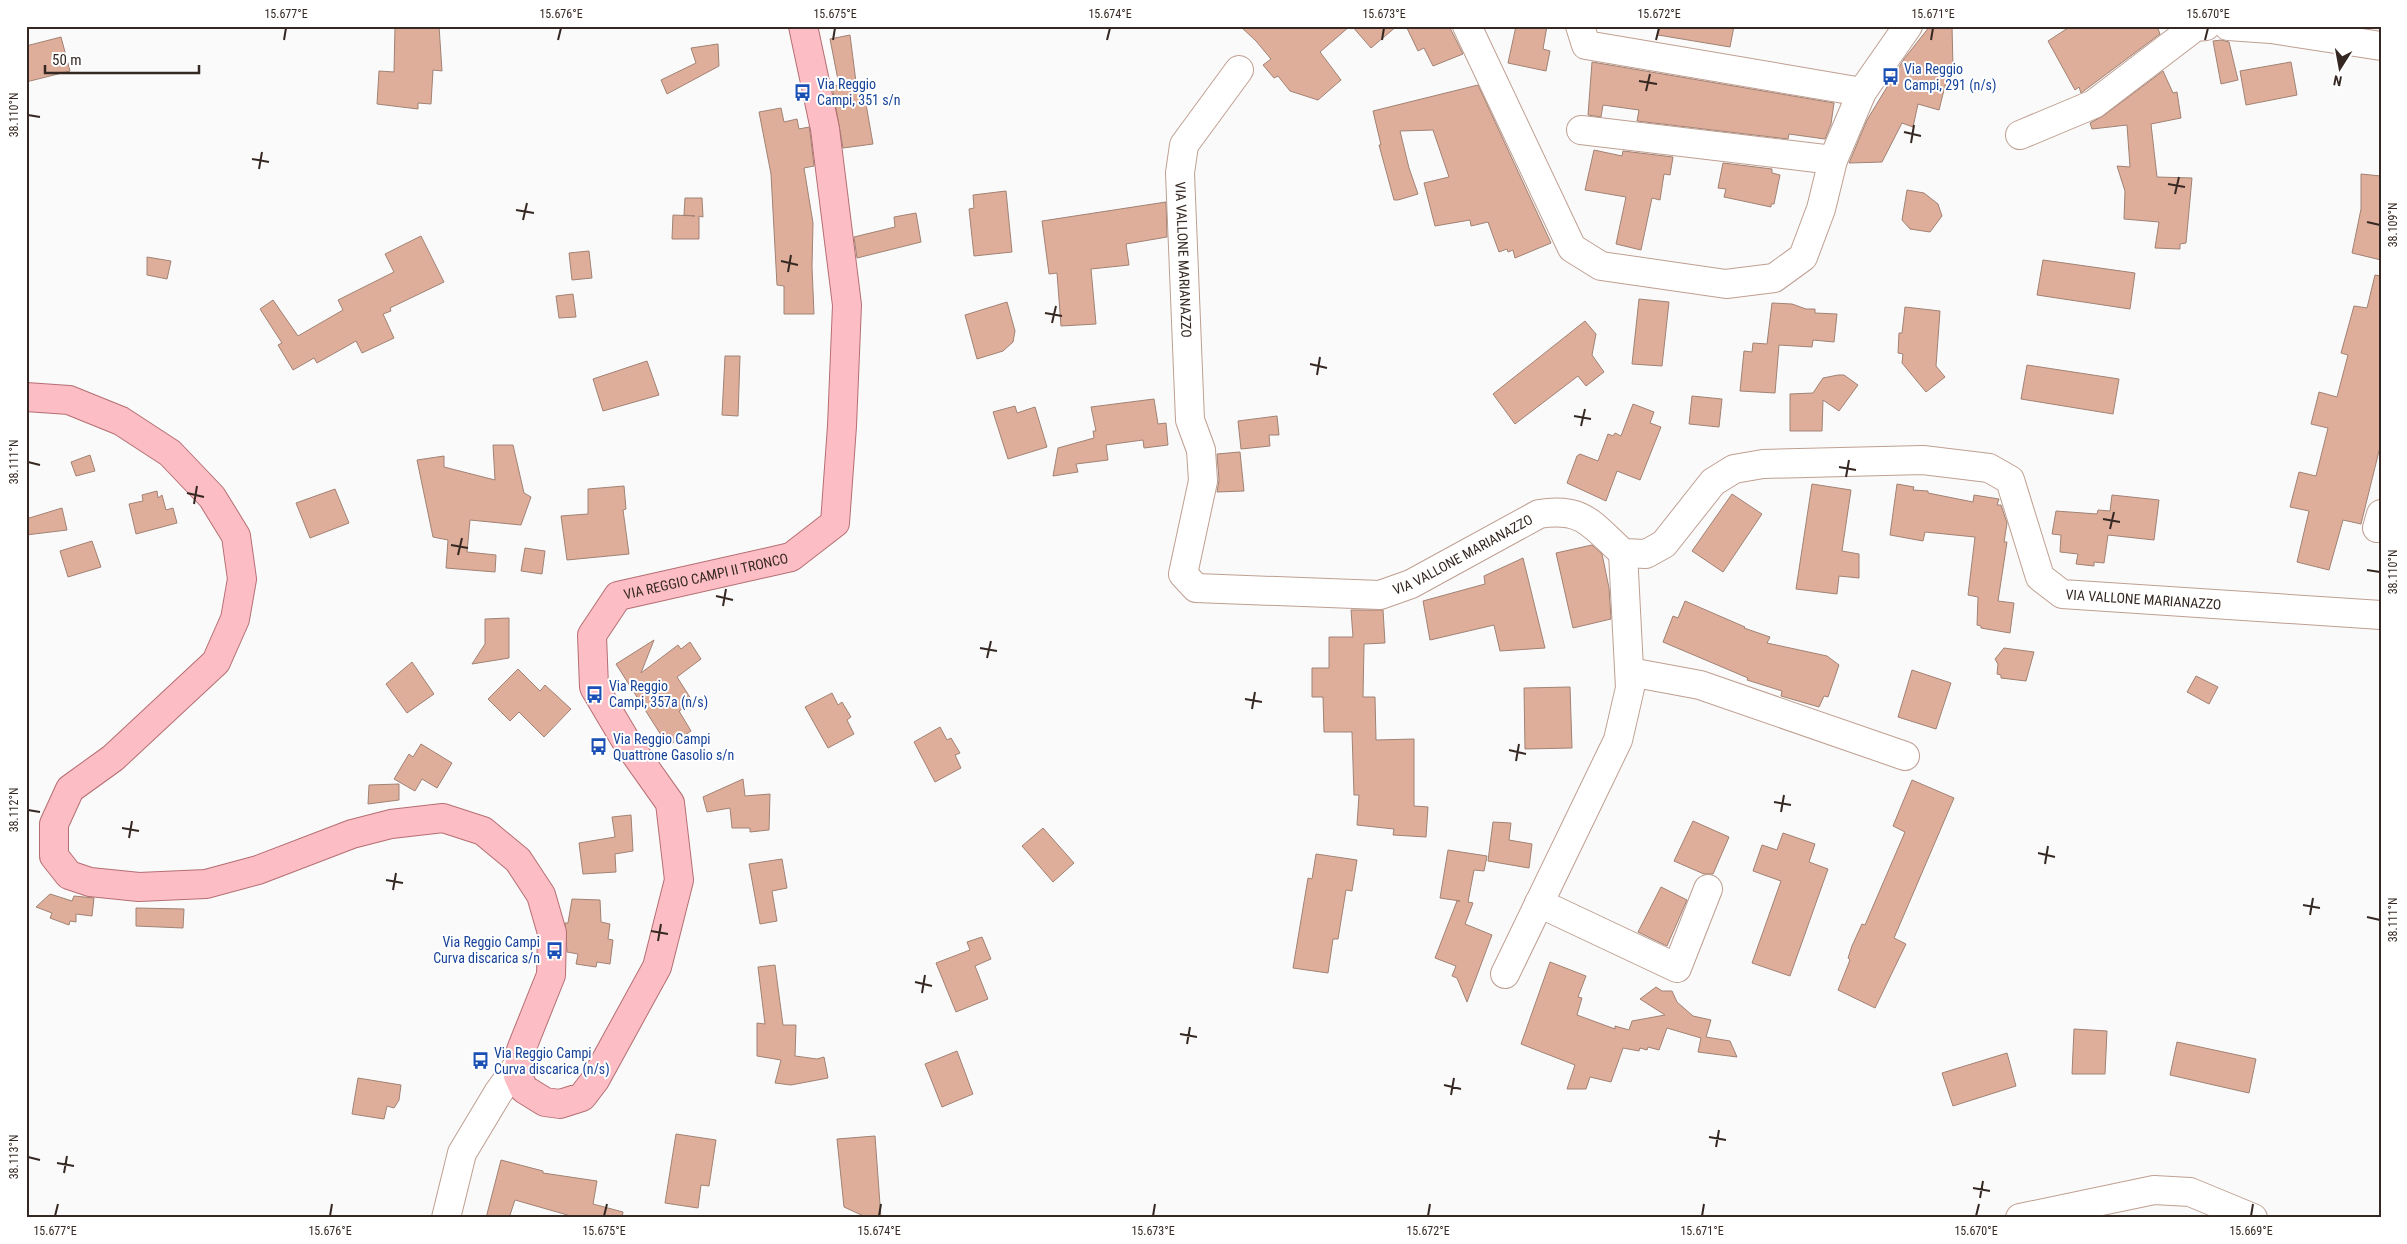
<svg xmlns="http://www.w3.org/2000/svg" width="2407" height="1244" font-family="'Roboto Condensed',sans-serif">
<rect width="100%" height="100%" fill="#fafafa"/>
<g fill="#deae9a" stroke="#a18274">
<polygon points="395,26 439,26 442,71 433,70 431,104 418,103 418,109 377,104 379,71 394,72"/>
<polygon points="1240,26 1350,26 1320,52 1341,80 1318,100 1290,91 1278,76 1274,78 1263,65 1271,59 1256,41"/>
<polygon points="1352,26 1397,26 1371,48"/>
<polygon points="1406,26 1449,26 1463,54 1433,66 1424,48 1418,51"/>
<polygon points="1516,26 1547,26 1543,49 1550,51 1546,71 1508,63"/>
<polygon points="1659,26 1734,26 1730,47 1658,35"/>
<polygon points="1930,26 1952,26 1953,67 1946,70 1946,82 1939,110 1918,104 1913,127 1902,123 1882,162 1849,163 1867,120 1904,59"/>
<polygon points="2071,26 2157,26 2160,34 2081,93 2079,87 2075,90 2048,41"/>
<polygon points="850,35 856,82 862,81 873,144 843,148 832,86 839,85 830,39"/>
<polygon points="61,37 70,71 26,82 26,46"/>
<polygon points="2221,40 2229,42 2238,80 2221,84 2213,41"/>
<polygon points="718,44 719,66 667,94 661,80 696,63 691,48"/>
<polygon points="1592,62 1834,103 1831,124 1825,139 1789,134 1788,139 1637,121 1639,110 1603,105 1601,117 1588,115"/>
<polygon points="2291,62 2297,95 2246,105 2240,71"/>
<polygon points="2163,71 2173,93 2177,92 2181,118 2151,124 2157,177 2192,178 2186,243 2180,244 2180,249 2155,248 2159,222 2124,219 2125,191 2117,166 2130,167 2127,125 2092,129 2090,123 2103,116"/>
<polygon points="1478,85 1551,243 1515,258 1513,250 1508,252 1507,249 1499,252 1488,222 1471,226 1470,220 1435,226 1424,183 1449,177 1433,130 1400,131 1409,168 1418,194 1398,200 1394,200 1379,145 1381,145 1373,111"/>
<polygon points="781,108 784,122 797,119 799,129 809,127 810,132 814,166 804,168 813,223 812,267 814,314 784,314 784,286 777,285 771,174 759,112"/>
<polygon points="1594,150 1622,156 1623,151 1673,157 1670,175 1664,174 1660,200 1652,198 1641,250 1616,244 1626,197 1585,190"/>
<polygon points="1723,163 1772,169 1772,173 1780,175 1774,204 1771,204 1771,207 1724,197 1726,189 1718,188"/>
<polygon points="2361,174 2381,176 2381,260 2352,253 2361,209"/>
<polygon points="1907,190 1924,193 1938,204 1942,216 1930,232 1910,229 1902,220"/>
<polygon points="1006,191 1012,252 974,256 969,209 974,208 973,195"/>
<polygon points="685,198 702,198 703,217 699,216 699,239 672,239 673,215 695,216 684,215"/>
<polygon points="1166,202 1167,237 1126,244 1129,265 1091,269 1096,324 1061,326 1057,273 1049,274 1042,221"/>
<polygon points="916,213 921,242 857,258 854,237 895,227 894,217"/>
<polygon points="421,236 444,282 390,308 391,311 383,314 394,338 362,353 356,341 317,363 314,358 293,370 278,345 282,343 260,309 273,300 298,336 343,310 338,300 394,272 385,254"/>
<polygon points="589,251 592,278 572,280 569,253"/>
<polygon points="147,257 171,261 167,279 147,275"/>
<polygon points="2043,260 2135,273 2130,309 2037,295"/>
<polygon points="2375,275 2381,276 2381,443 2361,524 2343,520 2329,570 2297,562 2309,511 2290,507 2299,472 2316,476 2328,428 2311,424 2319,392 2337,397 2348,355 2341,353 2354,306 2367,308"/>
<polygon points="573,294 576,317 559,318 556,296"/>
<polygon points="1639,299 1669,302 1662,366 1632,364"/>
<polygon points="1007,302 1015,331 1013,342 1003,351 977,359 965,315"/>
<polygon points="1772,303 1792,304 1806,309 1815,309 1815,313 1837,314 1834,342 1813,340 1812,347 1779,345 1775,393 1740,391 1744,351 1752,352 1753,343 1767,344"/>
<polygon points="1905,307 1940,311 1936,366 1945,377 1926,392 1902,363 1903,354 1898,353 1899,333 1902,333"/>
<polygon points="1585,321 1596,334 1592,355 1604,372 1586,386 1578,376 1515,424 1493,394"/>
<polygon points="725,356 740,356 738,416 722,415"/>
<polygon points="647,361 659,395 603,411 593,379"/>
<polygon points="2027,365 2119,379 2113,414 2021,399"/>
<polygon points="1838,375 1844,375 1858,385 1839,411 1823,400 1822,431 1790,431 1790,394 1813,393 1823,378"/>
<polygon points="1692,396 1722,399 1719,427 1689,424"/>
<polygon points="1154,399 1158,424 1166,423 1168,445 1144,448 1143,440 1106,445 1108,460 1076,464 1078,472 1053,476 1058,448 1094,438 1093,431 1096,431 1091,407"/>
<polygon points="1633,404 1654,412 1650,423 1661,427 1640,480 1617,471 1606,501 1567,483 1577,456 1580,454 1598,461 1608,434 1613,436 1615,433 1621,436"/>
<polygon points="1015,406 1017,413 1035,407 1047,447 1008,459 993,412"/>
<polygon points="1277,416 1279,435 1269,435 1270,446 1241,449 1238,421"/>
<polygon points="493,445 513,445 524,493 531,497 521,525 470,520 467,552 496,555 495,572 446,568 448,540 433,537 417,460 444,456 444,467 495,480"/>
<polygon points="1240,452 1244,491 1217,492 1219,480 1217,454"/>
<polygon points="90,455 95,471 76,476 71,462"/>
<polygon points="1812,484 1851,490 1842,551 1859,554 1859,578 1839,576 1837,594 1796,589"/>
<polygon points="1897,484 1914,487 1913,490 1928,491 1928,493 1973,502 1974,495 1999,499 1997,505 2001,505 2007,523 2004,542 2007,542 1998,601 2014,603 2010,633 1981,628 1981,626 1977,625 1978,597 1968,595 1975,537 1925,532 1923,541 1890,535"/>
<polygon points="624,486 626,509 623,510 629,554 567,560 561,516 588,514 588,489"/>
<polygon points="335,489 349,523 310,538 296,503"/>
<polygon points="157,491 158,498 162,495 166,510 173,508 177,523 136,534 129,504 143,501 142,495"/>
<polygon points="1732,494 1762,514 1723,572 1692,551"/>
<polygon points="2112,495 2159,500 2154,540 2108,535 2104,563 2094,562 2094,566 2076,564 2078,554 2060,552 2061,535 2052,534 2056,511 2097,514 2098,510 2110,511"/>
<polygon points="62,508 67,530 26,535 26,519"/>
<polygon points="92,541 101,567 68,577 60,551"/>
<polygon points="1592,545 1602,554 1609,588 1611,619 1573,628 1556,553"/>
<polygon points="525,548 545,551 542,574 521,571"/>
<polygon points="1523,558 1545,648 1500,651 1494,625 1430,640 1423,601 1485,584 1484,576"/>
<polygon points="1685,601 1745,627 1744,628 1770,637 1767,643 1827,656 1839,665 1828,697 1824,696 1819,707 1781,696 1782,691 1747,680 1748,678 1663,642 1673,616 1678,618"/>
<polygon points="1351,610 1383,610 1385,643 1364,644 1363,697 1375,697 1376,740 1414,739 1414,806 1428,807 1426,837 1393,835 1394,829 1357,825 1359,795 1354,795 1352,732 1324,732 1323,697 1312,697 1312,668 1329,668 1329,637 1353,637"/>
<polygon points="509,618 509,658 472,664 485,644 485,619"/>
<polygon points="654,640 641,673 678,645 681,649 690,642 701,659 677,677 693,702 679,711 691,731 668,746 616,664"/>
<polygon points="2004,648 2034,652 2026,681 2001,678 2001,675 1997,674 1998,664 1995,659"/>
<polygon points="412,662 434,694 407,713 386,684"/>
<polygon points="518,669 540,691 545,685 571,709 544,737 519,712 510,721 488,699"/>
<polygon points="1912,670 1951,683 1936,729 1898,717"/>
<polygon points="2196,676 2218,687 2209,704 2187,692"/>
<polygon points="1570,687 1572,748 1525,749 1524,688"/>
<polygon points="832,693 838,705 842,702 851,717 847,720 854,734 828,748 805,707"/>
<polygon points="940,727 947,740 951,738 960,753 955,755 961,768 935,782 914,742"/>
<polygon points="421,744 452,763 437,788 422,779 415,791 394,779 409,754 413,757"/>
<polygon points="743,779 745,796 770,794 769,830 750,832 750,828 732,828 730,808 707,812 703,797"/>
<polygon points="1912,780 1954,798 1894,938 1906,944 1875,1008 1838,990 1850,960 1848,958 1852,946 1862,924 1865,925 1905,832 1893,826"/>
<polygon points="399,784 399,800 368,804 369,785"/>
<polygon points="631,815 633,851 615,854 616,872 583,874 579,843 615,837 612,817"/>
<polygon points="1693,821 1729,837 1713,874 1704,874 1674,861"/>
<polygon points="1493,822 1511,823 1509,840 1532,844 1529,868 1488,861"/>
<polygon points="1043,828 1074,863 1053,882 1022,846"/>
<polygon points="1783,833 1815,844 1809,862 1828,869 1790,976 1752,963 1781,881 1753,871 1762,845 1777,850"/>
<polygon points="1448,850 1487,856 1484,871 1474,870 1468,902 1473,903 1465,924 1492,935 1467,1002 1457,978 1452,976 1456,966 1435,958 1457,901 1460,901 1440,898"/>
<polygon points="1316,854 1357,860 1352,891 1346,890 1338,939 1333,939 1328,973 1293,968 1308,878 1312,879"/>
<polygon points="782,859 787,888 772,891 777,921 760,924 749,864"/>
<polygon points="1661,887 1687,900 1667,946 1638,932"/>
<polygon points="50,894 72,901 74,896 94,898 92,916 76,914 76,922 70,921 69,925 50,918 52,913 36,907"/>
<polygon points="572,899 600,900 601,922 610,924 608,939 613,940 610,964 597,962 596,967 576,964 578,954 567,952 565,923 568,923"/>
<polygon points="136,908 184,909 183,928 136,926"/>
<polygon points="982,937 991,959 975,966 988,999 956,1012 936,963 970,950 967,942"/>
<polygon points="1550,962 1586,976 1578,997 1582,998 1577,1015 1615,1029 1615,1026 1629,1030 1632,1021 1665,1015 1640,999 1656,987 1662,991 1672,991 1677,1002 1693,1016 1711,1020 1706,1037 1730,1041 1737,1057 1698,1052 1701,1038 1667,1028 1659,1050 1648,1047 1647,1050 1640,1048 1639,1051 1623,1048 1611,1082 1590,1077 1586,1089 1567,1089 1575,1065 1521,1044"/>
<polygon points="775,965 783,1025 796,1025 795,1056 817,1059 824,1057 828,1078 791,1085 775,1083 781,1060 757,1056 757,1023 765,1024 758,967"/>
<polygon points="2074,1029 2107,1031 2105,1074 2072,1074"/>
<polygon points="2177,1042 2256,1059 2249,1093 2170,1075"/>
<polygon points="957,1051 973,1094 942,1107 925,1064"/>
<polygon points="2007,1053 2016,1086 1953,1106 1942,1073"/>
<polygon points="358,1078 401,1085 399,1100 394,1108 387,1106 384,1119 352,1114"/>
<polygon points="676,1134 716,1140 709,1186 701,1185 698,1208 665,1203"/>
<polygon points="875,1136 881,1218 868,1218 844,1207 837,1139"/>
<polygon points="501,1160 543,1171 543,1173 597,1181 593,1204 623,1212 622,1218 578,1218 515,1200 509,1218 486,1218"/>
</g>
<g fill="none" stroke-linecap="round" stroke-linejoin="round">
<defs>
<g id="minor">
<polyline points="1467,26 1572,248 1601,266 1726,284 1774,278 1803,257 1821,209 1833,160 1862,92 1908,26"/>
<polyline points="1580,26 1586,45 1862,92"/>
<polyline points="2228,26 2271,29 2381,46"/>
<path id="s1" d="M1239 70 1184 145 1180 173 1190 420 1201 450 1203 481 1183 574 1196 588 1380 595 1411 584 1539 514C1584 507 1592 525 1623 553L1646 554 1664 544 1713 482 1734 469 1763 464 1923 460 1989 468 2010 480 2040 577 2062 594 2381 615"/>
<polyline points="1581,130 1833,160"/>
<polyline points="2020,135 2094,104 2195,27 2206,26"/>
<polyline points="2377,528 2381,514"/>
<polyline points="1630,672 1700,685 1905,756"/>
<polyline points="1539,903 1677,968 1708,889"/>
<polyline points="1505,974 1618,740 1630,688 1623,553"/>
<polyline points="446,1218 462,1153 498,1093 518,1065"/>
<polyline points="2020,1218 2154,1190 2190,1192 2253,1218"/>
</g>
<g id="major">
<path id="s2" d="M26 397 69 400 121 421 170 453 212 497 236 536 242 579 235 619 216 662 113 758 70 789 54 824V856L69 875 90 882 139 887 206 884 258 870 352 834 391 824 443 818 483 831 518 860 541 895 552 933 551 975 521 1050 518 1076 524 1089 545 1102 560 1104 582 1097 595 1080 657 967 679 880 670 803 626 741 594 687 592 635 618 596 791 557 835 523 842 426 847 305 825 129 803 26"/>
</g>
</defs>
<use href="#minor" stroke="#bf9f91" stroke-width="30"/>
<use href="#major" stroke="#b56e72" stroke-width="30"/>
<use href="#minor" stroke="#fff" stroke-width="28"/>
<use href="#major" stroke="#fcbec4" stroke-width="28"/>
</g>
<path fill="none" stroke="#352822" stroke-width="2" d="M284 40 286 28M558 40 561 28M833 40 835 28M1107 40 1110 28M1382 40 1384 28M1656 40 1659 28M1931 40 1933 28M2205 40 2208 28M1639 81 1657 84M1646 91 1650 74M28 115 40 117M1904 132 1921 136M1911 143 1914 125M252 159 269 162M259 169 262 152M2168 184 2185 187M2175 194 2179 177M516 210 534 213M523 220 527 203M2367 222 2380 225M781 261 798 265M788 272 791 255M1045 313 1062 316M1052 323 1056 306M1310 364 1327 368M1317 375 1320 357M1574 416 1591 419M1581 426 1585 409M28 462 40 465M1839 467 1856 470M1846 477 1849 460M187 493 204 497M194 504 197 486M2103 519 2120 522M2110 529 2114 512M451 545 468 548M458 555 462 538M2367 570 2380 572M716 596 733 600M723 606 726 589M980 648 997 651M987 658 991 641M1245 699 1262 702M1252 709 1255 692M1509 750 1526 754M1516 761 1519 744M1774 802 1791 805M28 810 40 812M1781 812 1784 795M122 828 139 831M129 838 132 821M2038 853 2055 857M2045 864 2048 846M386 880 403 883M393 890 396 873M2303 905 2320 908M2310 915 2313 898M2367 917 2380 920M651 931 668 934M658 941 661 924M915 982 932 986M922 993 925 975M1180 1034 1197 1037M1187 1044 1190 1027M1444 1085 1461 1089M1451 1095 1454 1078M1709 1137 1726 1140M1716 1147 1719 1130M28 1157 40 1160M57 1163 74 1166M64 1173 67 1156M1973 1188 1990 1191M1980 1198 1983 1181M55 1216 58 1204M330 1216 332 1204M604 1216 607 1204M879 1216 881 1204M1153 1216 1155 1204M1428 1216 1430 1204M1702 1216 1704 1204M1976 1216 1979 1204M2251 1216 2253 1204"/>
<defs>
<symbol id="bus-bare" viewBox="-9 -9 18 18"><path d="M-5-6H5V4H4V6H2V4H-2V6H-4V4H-5ZM-3.5-4V0h7V-4ZM-3.5 1.2v1.5H-2V1.2ZM2 1.2v1.5H3.5V1.2Z" fill="#1a4fb4" stroke="#fff" stroke-width="2.5" paint-order="stroke"/></symbol>
</defs>
<g fill-rule="evenodd">
<use href="#bus-bare" x="1878" y="64" width="25" height="25"/>
<use href="#bus-bare" x="790" y="80" width="25" height="25"/>
<use href="#bus-bare" x="582" y="682" width="25" height="25"/>
<use href="#bus-bare" x="586" y="734" width="25" height="25"/>
<use href="#bus-bare" x="542" y="938" width="25" height="25"/>
<use href="#bus-bare" x="468" y="1048" width="25" height="25"/>
</g>
<g text-anchor="middle" stroke-width="4" stroke-linejoin="round" paint-order="stroke">
<g font-size="14" fill="#164399" stroke="#fff" text-anchor="start">
<text x="1904" y="74">Via Reggio<tspan x="1904" dy="16">Campi, 291 (n/s)</tspan></text>
<text x="817" y="89">Via Reggio<tspan x="817" dy="16">Campi, 351 s/n</tspan></text>
<text x="609" y="691">Via Reggio<tspan x="609" dy="16">Campi, 357a (n/s)</tspan></text>
<text x="613" y="744">Via Reggio Campi<tspan x="613" dy="16">Quattrone Gasolio s/n</tspan></text>
<text x="540" y="947" text-anchor="end">Via Reggio Campi<tspan x="540" dy="16">Curva discarica s/n</tspan></text>
<text x="494" y="1058">Via Reggio Campi<tspan x="494" dy="16">Curva discarica (n/s)</tspan></text>
</g>
<g font-size="14" fill="#352822" stroke="#fff">
<text dy="5" stroke="none"><textPath href="#s1" startOffset="208">VIA VALLONE MARIANAZZO</textPath></text>
<text dy="5" stroke="none"><textPath href="#s1" startOffset="822">VIA VALLONE MARIANAZZO</textPath></text>
<text dy="5" stroke="none"><textPath href="#s2" startOffset="2110">VIA REGGIO CAMPI II TRONCO</textPath></text>
<text dy="5" stroke="none"><textPath href="#s1" startOffset="1645">VIA VALLONE MARIANAZZO</textPath></text>
</g>
</g>
<rect width="2407" height="1244" fill="none" stroke="#ffffff" stroke-width="55"/>
<g transform="translate(2340 68) rotate(191)" stroke="#ffffff" stroke-width="4" paint-order="stroke">
<path d="M0-4L9 19L0 12L-9 19Z" fill="#352822"/>
<text y="-8" font-size="14" font-weight="bold" text-anchor="middle" fill="#352822">N</text>
</g>
<path d="M45 65v8h154v-8" fill="none" stroke="#352822" stroke-width="2.5"/>
<text x="52" y="65" font-size="15" fill="#352822" stroke="#ffffff" stroke-width="4" paint-order="stroke">50 m</text>
<rect x="28" y="28" width="2352" height="1188" fill="none" stroke="#352822" stroke-width="2"/>
<g font-size="12" text-anchor="middle" fill="#352822">
<text x="286" y="18">15.677°E</text>
<text x="561" y="18">15.676°E</text>
<text x="835" y="18">15.675°E</text>
<text x="1110" y="18">15.674°E</text>
<text x="1384" y="18">15.673°E</text>
<text x="1659" y="18">15.672°E</text>
<text x="1933" y="18">15.671°E</text>
<text x="2208" y="18">15.670°E</text>
<text transform="translate(14 115) rotate(-90)" y="4">38.110°N</text>
<text transform="translate(2393 225) rotate(-90)" y="4">38.109°N</text>
<text transform="translate(14 462) rotate(-90)" y="4">38.111°N</text>
<text transform="translate(2393 572) rotate(-90)" y="4">38.110°N</text>
<text transform="translate(14 810) rotate(-90)" y="4">38.112°N</text>
<text transform="translate(2393 920) rotate(-90)" y="4">38.111°N</text>
<text transform="translate(14 1157) rotate(-90)" y="4">38.113°N</text>
<text x="55" y="1235">15.677°E</text>
<text x="330" y="1235">15.676°E</text>
<text x="604" y="1235">15.675°E</text>
<text x="879" y="1235">15.674°E</text>
<text x="1153" y="1235">15.673°E</text>
<text x="1428" y="1235">15.672°E</text>
<text x="1702" y="1235">15.671°E</text>
<text x="1976" y="1235">15.670°E</text>
<text x="2251" y="1235">15.669°E</text>
</g>
</svg>
